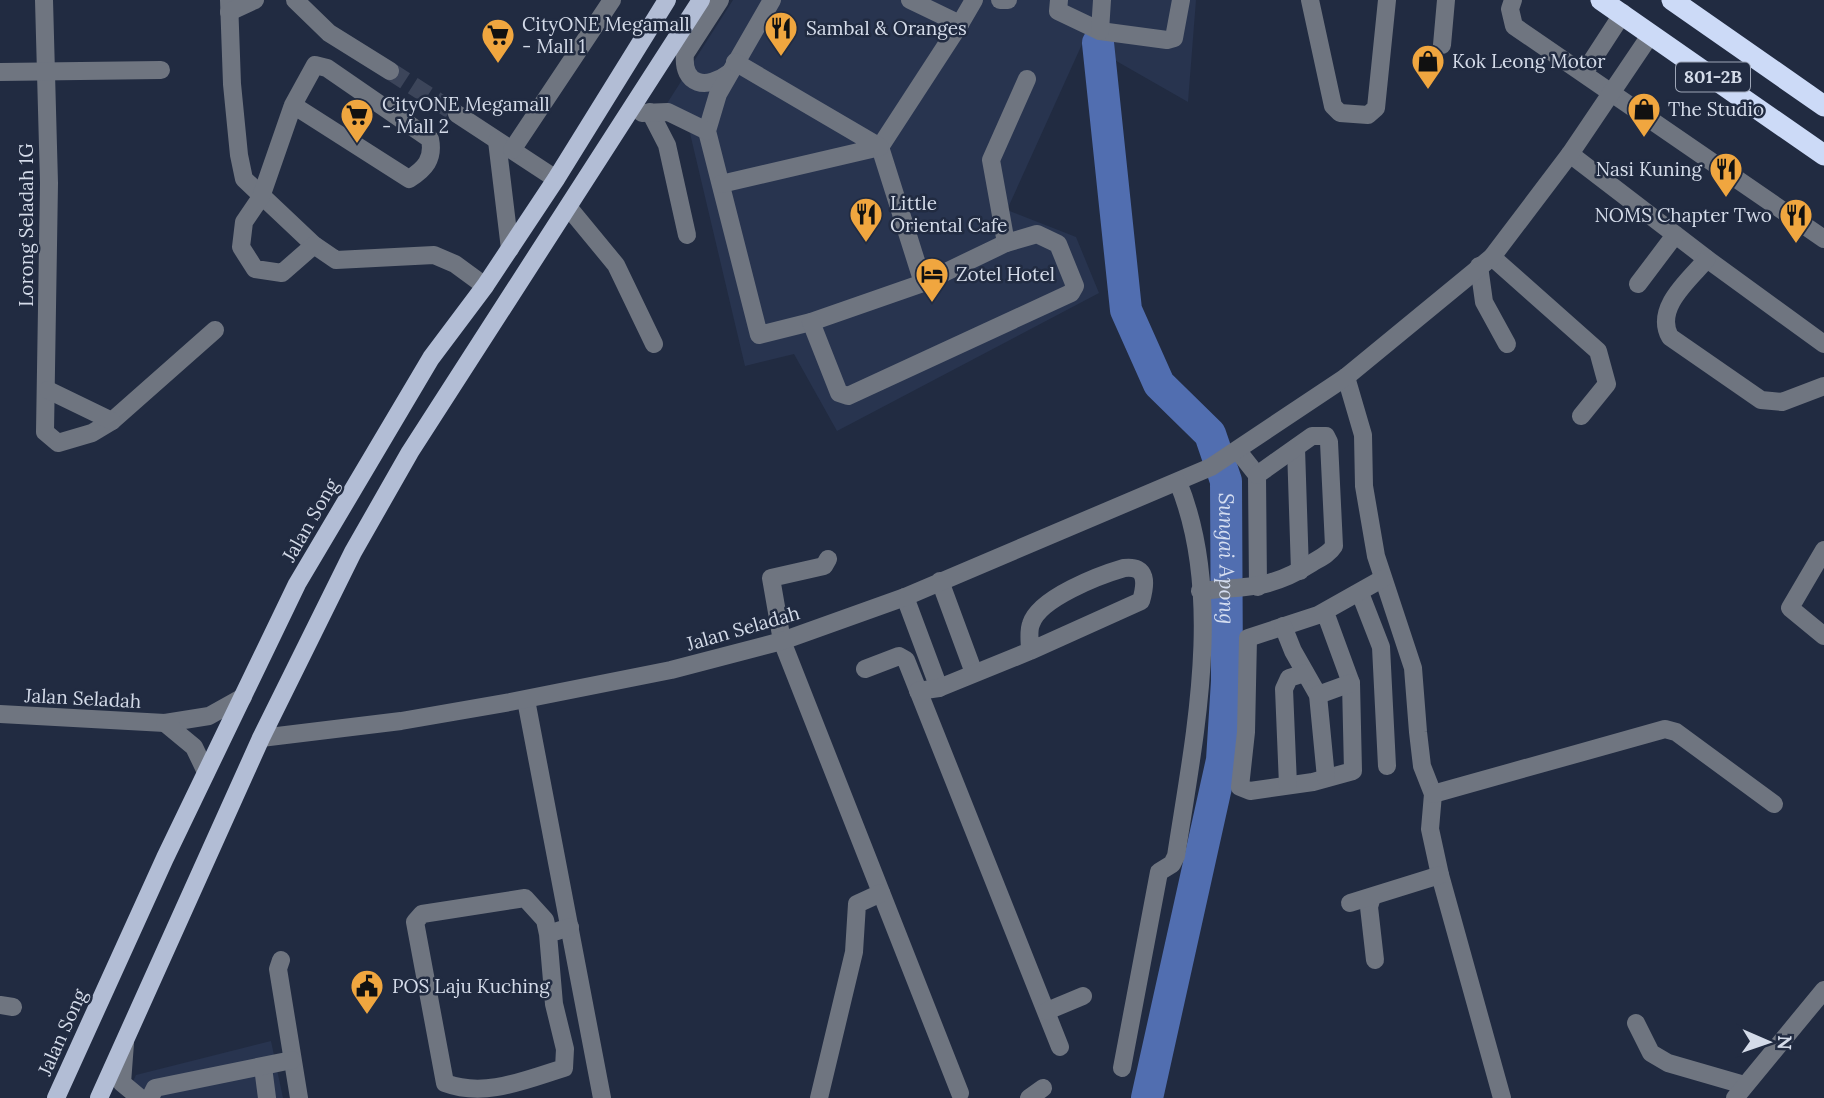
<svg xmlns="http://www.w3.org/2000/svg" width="1824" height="1098" font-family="Lora,serif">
<rect width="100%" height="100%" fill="#212b41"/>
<g fill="#28344f">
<polygon points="733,0 1196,0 1188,102 1083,42 1007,210 1076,237 1099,293 837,431 794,354 745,366 689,129 659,116"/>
<polygon points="271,1041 283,1098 125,1098 136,1075"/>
</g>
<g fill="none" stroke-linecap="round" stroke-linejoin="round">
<path stroke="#516eb0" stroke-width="32" id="s1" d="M1098 43 1126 310 1159 384 1210 434 1226 481 1227 681 1222 760 1147 1098"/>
<polyline stroke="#3c455a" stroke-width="18" stroke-dasharray="18 9" stroke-linecap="butt" points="390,71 457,114"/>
<g stroke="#6f7580" stroke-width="18">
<polyline points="44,0 49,183 45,432 58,443 92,433 112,421 215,330"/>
<polyline points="229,0 232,84 239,155 244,179 314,245 336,260 434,255 455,264 485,286"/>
<polyline points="295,0 329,33 390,71"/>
<path d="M720 0 685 54C682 86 707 90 729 73"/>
<polyline points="772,0 718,94 707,131 759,335 811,322 923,283"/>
<polyline points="910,0 960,24 880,147 923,283 1006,243 991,160 1027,79"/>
<polyline points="1000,0 1008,0"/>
<polyline points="1059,0 1058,11 1100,31 1167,40 1174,38 1181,0"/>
<polyline points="1310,0 1333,106 1340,113 1368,115 1376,108 1387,0"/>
<polyline points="1513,0 1510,9 1514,26 1824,239"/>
<polyline points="229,12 255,0"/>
<polyline points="960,24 974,0"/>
<polyline points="1100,31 1102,0"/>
<polyline points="1442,45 1446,0"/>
<polyline points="0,72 161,70"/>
<polyline points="1584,73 1623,13"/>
<path d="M293 105 409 179C425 169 434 159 430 139L327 68 315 65 293 105 261 197 244 222 241 247 255 269 282 273 314 245"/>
<polyline points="650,112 667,145 687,235"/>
<polyline points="642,113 668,112 707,131"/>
<polyline points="457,114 556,179"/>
<polyline points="497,141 510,249"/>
<polyline points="512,150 612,0"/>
<polyline points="1570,154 1707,259 1824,344"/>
<polyline points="721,184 880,147 735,62"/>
<polyline points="569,208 616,265 654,344"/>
<polyline points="1492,257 1598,351 1607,384 1581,416"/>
<path d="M1707 259C1689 280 1654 308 1670 337L1761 400 1782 402 1824 386"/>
<polyline points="1479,266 1484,302 1507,344"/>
<polyline points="1638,284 1675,235"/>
<polyline points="811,322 839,393 848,396 1071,293 1075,286 1058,244 1037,234 1006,243"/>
<polyline points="1346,377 1363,435 1364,486 1376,556 1413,668 1418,732 1422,766 1433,794 1430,829 1440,875 1502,1098"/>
<polyline points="48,390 112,421"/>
<polyline points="1296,448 1300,571"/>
<polyline points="1238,451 1257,475 1258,587"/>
<polyline points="1824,550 1790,608 1824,636"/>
<polyline points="828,559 824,566 771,578 782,641 960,1093"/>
<polyline points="940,581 974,673"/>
<path d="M1200 591C1248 586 1270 590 1312 563 1320 558 1329 554 1334 546L1329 442 1326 436H1312L1257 475"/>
<polyline points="1360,593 1381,647 1387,766"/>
<polyline points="905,597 939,688"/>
<polyline points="1325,612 1351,683 1353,771 1313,782 1250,791 1240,787 1246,732 1248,638 1318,615 1382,579"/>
<polyline points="1283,626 1293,651 1318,695 1326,778"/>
<polyline points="865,669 899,656 906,660 1060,1047"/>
<path d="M918 691 939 688 1030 651 1141 601C1146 584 1148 565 1124 568 1100 575 1039 598 1031 624 1028 631 1030 643 1030 651"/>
<polyline points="1318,695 1351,683"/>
<polyline points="526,700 602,1098"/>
<polyline points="0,714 165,723 209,716 243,697"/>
<polyline points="165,723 194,747 206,772"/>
<polyline points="261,738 401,721 510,702 671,670 782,641 905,597 1211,467 1346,377 1492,257 1570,154 1651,34"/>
<polyline points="1288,785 1284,689 1289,678 1305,673"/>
<polyline points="1433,794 1665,729 1676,732 1774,804"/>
<polyline points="1372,897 1369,907 1375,960"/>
<polyline points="1350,903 1440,875"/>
<path d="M548 934 545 920 525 898 422 914 415 922 445 1083C485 1098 525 1080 564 1068L565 1049 554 1004 548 934 570 927"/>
<polyline points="281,960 278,969 299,1098"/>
<polyline points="0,1005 13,1007"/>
<polyline points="1047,1011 1083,996"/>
<polyline points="1636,1023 1651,1053 1668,1063 1744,1085"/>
<polyline points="125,1043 122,1083 140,1098"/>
<polyline points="263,1067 267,1098"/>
<path d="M1122 1068 1159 872 1172 864 1176 856C1194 738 1225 596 1178 482"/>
<polyline points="150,1098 155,1088 292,1060"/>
<polyline points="819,1098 854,952 857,904 881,893"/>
<polyline points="1029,1098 1043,1088"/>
<polyline points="1735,1098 1824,990"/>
</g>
<g stroke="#b2bdd5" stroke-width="18">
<polyline points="56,1098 165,858 297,584 431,358 485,286 556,179 667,0"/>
<polyline points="99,1098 261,738 353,552 410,452 701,0"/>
</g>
<g stroke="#ccdaf7" stroke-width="21">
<polyline points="1601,0 1824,155"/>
<polyline points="1672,0 1824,106"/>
</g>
</g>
<defs>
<symbol id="restaurant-pin" viewBox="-11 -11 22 30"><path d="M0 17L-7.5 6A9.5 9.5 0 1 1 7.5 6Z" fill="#f0a63f" stroke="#212b41"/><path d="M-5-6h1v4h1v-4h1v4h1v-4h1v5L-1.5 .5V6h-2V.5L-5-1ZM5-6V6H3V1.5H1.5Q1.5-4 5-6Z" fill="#111"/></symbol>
<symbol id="supermarket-pin" viewBox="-11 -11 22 30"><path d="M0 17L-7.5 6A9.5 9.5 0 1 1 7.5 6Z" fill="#f0a63f" stroke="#212b41"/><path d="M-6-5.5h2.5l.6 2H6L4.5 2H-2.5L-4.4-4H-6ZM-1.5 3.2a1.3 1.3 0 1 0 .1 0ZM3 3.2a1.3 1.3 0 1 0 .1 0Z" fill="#111"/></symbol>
<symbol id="shop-pin" viewBox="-11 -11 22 30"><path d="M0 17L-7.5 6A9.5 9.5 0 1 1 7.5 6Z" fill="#f0a63f" stroke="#212b41"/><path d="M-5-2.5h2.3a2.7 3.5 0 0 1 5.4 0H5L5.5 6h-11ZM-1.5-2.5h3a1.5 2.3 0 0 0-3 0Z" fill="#111"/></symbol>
<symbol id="hotel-pin" viewBox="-11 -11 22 30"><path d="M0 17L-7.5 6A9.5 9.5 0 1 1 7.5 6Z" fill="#f0a63f" stroke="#212b41"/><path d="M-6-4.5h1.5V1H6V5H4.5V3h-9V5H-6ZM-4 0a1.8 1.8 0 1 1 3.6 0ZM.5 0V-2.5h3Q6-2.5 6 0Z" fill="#111"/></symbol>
<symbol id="civic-pin" viewBox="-11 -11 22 30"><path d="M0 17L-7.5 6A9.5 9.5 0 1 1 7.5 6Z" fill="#f0a63f" stroke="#212b41"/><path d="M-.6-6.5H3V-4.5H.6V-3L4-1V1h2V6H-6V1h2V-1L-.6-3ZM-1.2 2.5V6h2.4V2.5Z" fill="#111"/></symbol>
</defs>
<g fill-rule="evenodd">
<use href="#restaurant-pin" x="762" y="9" width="38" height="52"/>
<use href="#supermarket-pin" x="479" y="16" width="38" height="52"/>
<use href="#shop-pin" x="1409" y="42" width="38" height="52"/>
<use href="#shop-pin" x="1625" y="90" width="38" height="52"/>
<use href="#supermarket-pin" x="338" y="96" width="38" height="52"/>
<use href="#restaurant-pin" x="1707" y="150" width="38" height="52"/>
<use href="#restaurant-pin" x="847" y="195" width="38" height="52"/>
<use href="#restaurant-pin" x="1777" y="196" width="38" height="52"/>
<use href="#hotel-pin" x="913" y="255" width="38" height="52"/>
<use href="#civic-pin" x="348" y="967" width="38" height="52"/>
</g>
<g text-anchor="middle" stroke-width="5" stroke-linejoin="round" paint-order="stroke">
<rect fill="#212b41" stroke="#9ea6b7" stroke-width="2" x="1676" y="62.5" width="74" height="29" rx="5"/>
<g font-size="18" font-weight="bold" fill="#d4dbe9">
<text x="1713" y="83">801-2B</text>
</g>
<g font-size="19" fill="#d4dbe9" stroke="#212b41" text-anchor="start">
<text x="522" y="31">CityONE Megamall<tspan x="522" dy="22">- Mall 1</tspan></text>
<text x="806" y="35">Sambal &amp; Oranges</text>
<text x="1452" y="68">Kok Leong Motor</text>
<text x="382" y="111">CityONE Megamall<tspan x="382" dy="22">- Mall 2</tspan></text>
<text x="1668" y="116">The Studio</text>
<text x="1702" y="176" text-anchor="end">Nasi Kuning</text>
<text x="890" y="210">Little<tspan x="890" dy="22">Oriental Cafe</tspan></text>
<text x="1772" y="222" text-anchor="end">NOMS Chapter Two</text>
<text x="956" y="281">Zotel Hotel</text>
<text x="392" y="993">POS Laju Kuching</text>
</g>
<g font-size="19" fill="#d4dbe9" stroke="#212b41">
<text transform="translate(26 225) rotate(-90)" y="7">Lorong Seladah 1G</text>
<text transform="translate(310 520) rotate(-60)" y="7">Jalan Song</text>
<text transform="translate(743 628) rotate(-16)" y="7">Jalan Seladah</text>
<text transform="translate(83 698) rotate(3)" y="7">Jalan Seladah</text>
<text transform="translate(62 1032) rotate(-66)" y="7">Jalan Song</text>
</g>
<g font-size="21" font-style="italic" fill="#d4ddf0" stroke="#212b41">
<text dy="7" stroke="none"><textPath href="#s1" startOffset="548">Sungai Apong</textPath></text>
</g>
</g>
<g transform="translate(1768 1042) rotate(92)" stroke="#212b41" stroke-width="5" paint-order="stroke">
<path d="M0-5L12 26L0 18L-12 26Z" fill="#d4dbe9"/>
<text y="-10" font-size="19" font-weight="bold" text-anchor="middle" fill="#d4dbe9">N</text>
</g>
</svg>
